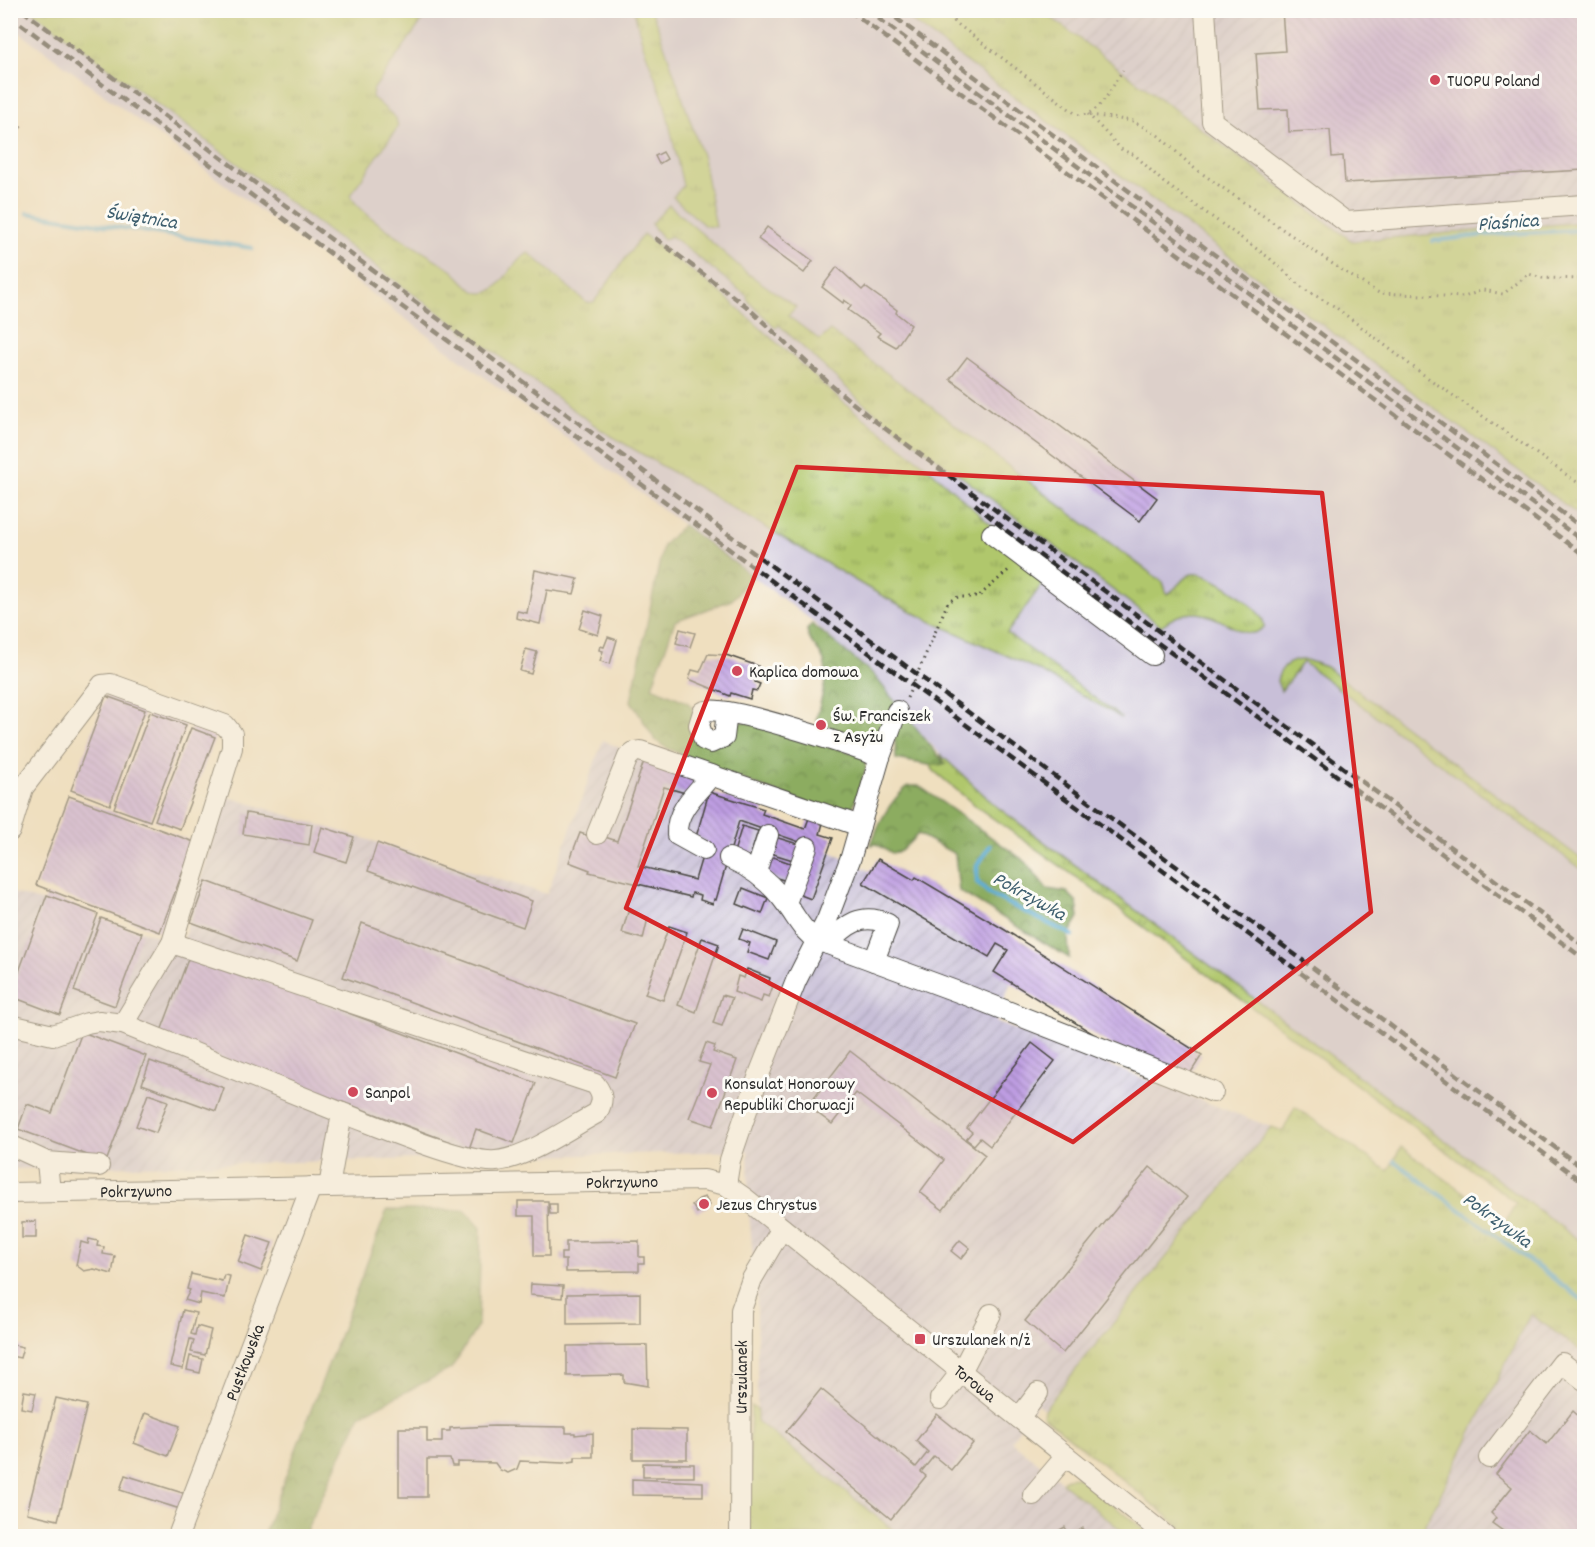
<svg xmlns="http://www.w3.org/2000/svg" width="1595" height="1547" font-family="Dekko,sans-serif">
<defs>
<pattern id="industrial-furrows" width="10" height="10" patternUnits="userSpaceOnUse" patternTransform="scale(1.5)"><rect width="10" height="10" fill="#c8bfd8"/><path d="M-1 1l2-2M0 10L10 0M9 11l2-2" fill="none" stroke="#aca4ba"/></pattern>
<pattern id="grass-tufts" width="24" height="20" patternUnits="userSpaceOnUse" patternTransform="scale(1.5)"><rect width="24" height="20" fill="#b0c76c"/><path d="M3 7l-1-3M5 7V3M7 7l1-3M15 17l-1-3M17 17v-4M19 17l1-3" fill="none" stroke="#8fa259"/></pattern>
<pattern id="forest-crowns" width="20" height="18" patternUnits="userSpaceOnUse" patternTransform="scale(1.5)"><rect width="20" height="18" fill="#8cac60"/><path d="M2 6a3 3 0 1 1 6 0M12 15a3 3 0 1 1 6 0" fill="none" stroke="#738c4f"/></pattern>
<pattern id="building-back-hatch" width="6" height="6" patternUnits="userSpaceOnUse" patternTransform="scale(1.5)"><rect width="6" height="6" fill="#be9de2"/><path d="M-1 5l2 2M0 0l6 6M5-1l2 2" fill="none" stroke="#9b80b7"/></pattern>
</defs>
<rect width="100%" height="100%" fill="#fdfcf7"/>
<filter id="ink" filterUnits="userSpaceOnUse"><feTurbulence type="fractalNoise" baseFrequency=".0167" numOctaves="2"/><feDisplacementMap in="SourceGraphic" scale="12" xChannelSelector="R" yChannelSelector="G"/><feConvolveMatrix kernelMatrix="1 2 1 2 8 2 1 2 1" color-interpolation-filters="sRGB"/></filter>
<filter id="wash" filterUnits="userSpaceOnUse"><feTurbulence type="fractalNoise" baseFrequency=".008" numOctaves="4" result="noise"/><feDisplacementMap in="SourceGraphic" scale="24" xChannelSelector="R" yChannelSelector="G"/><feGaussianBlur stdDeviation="1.35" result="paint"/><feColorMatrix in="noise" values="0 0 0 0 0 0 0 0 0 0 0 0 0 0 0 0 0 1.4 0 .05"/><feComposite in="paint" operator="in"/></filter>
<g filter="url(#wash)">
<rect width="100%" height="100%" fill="#efdfbf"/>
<g fill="url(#industrial-furrows)">
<polygon points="1042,11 1584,11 1584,222 1352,241"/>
<polygon points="603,740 1024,947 996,1022 1271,1127 1044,1409 1037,1404 1011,1441 1129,1536 901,1536 757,1421 757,1299 749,1214 748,1151 11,1169 10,892 182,943 225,796 547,894"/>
<polygon points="1530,1314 1584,1355 1584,1536 1416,1536 1460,1457"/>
</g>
<polygon fill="#c8bfd8" points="11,10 898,11 1584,519 1584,1248 996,806 940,754 859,664 810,619 11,26"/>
<g fill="url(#grass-tufts)" stroke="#6e794c" stroke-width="1.5">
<path d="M32 11H429L373 90 372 97 396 118 398 127 350 195C366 223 426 251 453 271 461 278 471 293 482 293 502 293 511 260 529 253L587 303 594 302 643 234 720 292 843 402 924 464 1000 533 1053 569 1007 633 1122 718 1034 668 928 620 868 588 603 431 398 283Z"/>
<polygon points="634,11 651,11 657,24 703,158 716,227 705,226 673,197 683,186 664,101 643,45"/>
<polygon points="898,11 1042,11 1352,241 1584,222 1584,519"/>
<path d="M669 205 747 273 796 307 788 316 820 340 830 331C943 413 1050 501 1163 582L1167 594C1177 590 1181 577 1192 574 1209 570 1267 610 1264 627 1239 653 1212 586 1161 626L863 403 779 325 776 328 748 301 747 296 671 236 664 240 651 224Z"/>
<path d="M1306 660 1326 667 1584 861V871L1303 662 1281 691 1277 681C1280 666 1291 659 1306 660Z"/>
<polygon points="940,754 996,806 1584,1244 1584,1353 1530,1314 1420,1536 1192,1536 1043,1416 1044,1409 1271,1127 1283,1131 1295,1107 1388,1171 1401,1147 1505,1222 1516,1203 1080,880 977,807 934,771 930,765 945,764"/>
<polygon points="751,1406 757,1409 757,1421 901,1536 746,1536"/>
<polygon points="1077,1477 1153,1536 1129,1536 1062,1483 1067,1478"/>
</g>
<g fill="url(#forest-crowns)" stroke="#5c6c46" stroke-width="1.5">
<polygon points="683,525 752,576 732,600 675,621 652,687 687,702 692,707 696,727 728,738 736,723 748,721 864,756 866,769 849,819 703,765 665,747 655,740 631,701 663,545"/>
<path d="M812 624 873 674 945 764 929 765 896 759 895 739 884 730C858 744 841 731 816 721 819 704 831 675 823 659 818 647 810 646 807 630Z"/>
<path d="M908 786H919L1026 862 1047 889 1067 892 1077 902 1079 917 1068 936 1069 958 959 891 955 854 918 834 901 851 892 853 876 844 871 845C879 822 889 802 908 786Z"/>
<polygon points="387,1210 465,1210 481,1228 478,1326 451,1369 360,1415 304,1536 263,1536"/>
</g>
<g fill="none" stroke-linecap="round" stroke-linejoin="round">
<g stroke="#58aad3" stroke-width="4.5">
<polyline points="27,213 252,248"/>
<polyline points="1433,241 1484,235 1584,230"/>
<polyline points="990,846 977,866 977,882 991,895 1072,935"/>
<polyline points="1394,1161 1584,1301"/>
</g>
</g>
<g id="blocks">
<g fill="url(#building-back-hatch)">
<polygon points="1282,10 1584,10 1584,170 1345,183 1343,156 1332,157 1330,130 1289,132 1288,109 1260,110 1256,53 1285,51"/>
<polygon points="663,152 667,159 659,164 655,156"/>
<polygon points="767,227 813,261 804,273 758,239"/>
<polygon points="837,267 862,290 865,287 897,310 896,313 911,325 896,347 877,336 880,333 848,310 851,305 844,300 843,303 822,287"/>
<polygon points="967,357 1157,498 1140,521 950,379"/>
<polygon points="535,570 578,579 574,594 547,590 540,624 516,618 517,611 527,613"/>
<polygon points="585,610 603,616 598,635 579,629"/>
<polygon points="680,629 695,633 690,647 676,643"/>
<polygon points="608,637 617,640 610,664 600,661 603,651 599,650 600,646 604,647"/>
<polygon points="526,649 537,652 531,674 520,671"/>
<polygon points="708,654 726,655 758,666 755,682 760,684 757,691 752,690 750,699 731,693 730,696 689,679 692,670 700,672"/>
<polygon points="106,696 145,710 110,805 71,790"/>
<polygon points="150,712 186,725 150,821 114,808"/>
<polygon points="191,728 215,737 180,829 155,820"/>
<polygon points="644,761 695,777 689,794 664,787 638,866 695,880 707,840 696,837 709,792 764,809 762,814 805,829 809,818 823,823 820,834 833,838 811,899 798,894 814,847 739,821 716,900 714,899 713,904 700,900 701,895 692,893 691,897 589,872 590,870 569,862 580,833 601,840 602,836 617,841"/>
<polygon points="69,796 194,842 160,932 36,885"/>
<polygon points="246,813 312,824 309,845 243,834"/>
<polygon points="742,826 758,831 750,857 734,852"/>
<polygon points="322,827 354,837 346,862 314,852"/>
<polygon points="775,837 801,845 796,861 770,853"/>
<polygon points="377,843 532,901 523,927 368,871"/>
<polygon points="770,856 796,865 790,882 764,874"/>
<polygon points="878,859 914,880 916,877 1005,930 1202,1055 1188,1077 1111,1045 994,972 1008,950 997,944 989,957 863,883"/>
<polygon points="206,881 312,920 297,961 191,922"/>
<polygon points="743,888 768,898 762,914 737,904"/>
<polygon points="47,895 98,914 60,1015 10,996"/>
<polygon points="628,912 648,918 643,939 622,933"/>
<polygon points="101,918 142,933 115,1006 74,991"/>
<polygon points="362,923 635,1024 615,1077 343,977"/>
<polygon points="669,926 687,932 663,1000 645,994"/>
<polygon points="743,929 776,942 769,960 747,952 750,943 739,939"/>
<polygon points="702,938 719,944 696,1012 678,1005"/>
<polygon points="190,954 536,1083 514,1143 476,1129 469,1149 160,1034"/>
<polygon points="747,969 770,978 768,985 773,986 769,997 763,995 761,1002 734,992 738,976 744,978"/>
<polygon points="722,995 732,998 722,1026 713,1023"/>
<polygon points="82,1032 146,1056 106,1162 18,1129 27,1104 52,1113"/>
<polygon points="706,1043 715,1046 713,1052 737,1060 713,1126 689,1118 710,1065 699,1062"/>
<polygon points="1032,1043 1055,1061 990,1146 980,1138 974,1145 966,1139 972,1132 967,1128"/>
<polygon points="850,1051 985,1155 943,1210 920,1192 944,1160 856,1093 832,1124 808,1106"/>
<polygon points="150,1061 224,1088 216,1111 142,1084"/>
<polygon points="148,1094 168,1101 156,1133 136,1126"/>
<polygon points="1150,1167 1187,1197 1063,1353 1025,1321"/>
<polygon points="705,1197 710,1205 697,1213 692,1205 699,1199"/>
<polygon points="518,1201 548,1201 549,1256 534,1256 534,1216 518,1216"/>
<polygon points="549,1204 557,1204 557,1214 550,1214"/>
<polygon points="36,1221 36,1238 22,1238 22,1222"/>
<polygon points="248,1235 272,1243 261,1271 238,1262"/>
<polygon points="89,1239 98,1241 97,1246 104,1247 103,1254 115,1256 112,1274 94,1269 84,1271 76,1265 81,1242 88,1244"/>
<polygon points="960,1240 970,1248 961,1259 951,1251"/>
<polygon points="639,1241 639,1257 644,1257 644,1263 639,1263 639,1271 566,1272 566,1260 561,1260 561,1253 566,1253 566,1242"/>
<polygon points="191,1274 222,1281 224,1275 230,1276 225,1298 201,1293 199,1304 185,1300 190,1290 187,1289"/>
<polygon points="531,1284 563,1286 562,1298 530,1295"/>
<polygon points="640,1293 640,1323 567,1324 567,1294"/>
<polygon points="183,1310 196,1313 191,1334 195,1335 197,1326 211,1330 205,1355 191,1352 194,1340 190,1339 183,1369 170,1366"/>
<polygon points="10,1344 23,1347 20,1358 10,1356"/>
<polygon points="647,1345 648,1386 624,1382 624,1375 567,1376 567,1346"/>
<polygon points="190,1356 203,1359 200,1373 187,1370"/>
<polygon points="821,1389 916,1467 928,1452 916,1441 937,1414 973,1443 951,1470 934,1456 921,1472 926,1476 891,1519 786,1432"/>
<polygon points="24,1391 36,1393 32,1410 21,1408"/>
<polygon points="56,1398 87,1405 58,1520 27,1513"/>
<polygon points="1573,1411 1584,1421 1584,1536 1510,1536 1492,1523 1496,1518 1491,1513 1512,1487 1496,1474 1530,1430 1547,1444"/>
<polygon points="145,1413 180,1426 168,1456 134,1443"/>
<polygon points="494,1426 566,1427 566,1433 575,1433 575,1435 593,1433 593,1457 575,1457 575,1461 563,1463 520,1461 517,1469 508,1473 500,1470 495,1463 457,1462 457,1466 452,1466 450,1459 427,1459 427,1497 399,1497 399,1428 427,1428 427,1442 442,1442 442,1431 450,1431 450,1428"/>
<polygon points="633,1429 687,1430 687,1459 633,1459"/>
<polygon points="643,1463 694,1464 694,1477 643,1477"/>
<polygon points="125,1475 186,1494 180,1509 120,1490"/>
<polygon points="632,1479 703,1482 703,1496 632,1495"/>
<polygon points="1065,1527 1070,1536 1083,1528 1088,1536 1049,1536"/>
</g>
</g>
</g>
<g filter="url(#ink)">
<use href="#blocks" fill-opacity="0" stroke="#484641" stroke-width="1.5"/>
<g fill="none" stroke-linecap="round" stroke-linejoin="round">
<defs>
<g id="minor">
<polyline points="1205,10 1212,121 1346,222 1584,205"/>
<polyline points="992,534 1152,655"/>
<path d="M727 712 724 737 711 743 704 740 699 725 703 712C718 701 856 748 880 757"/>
<polyline points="10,831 23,788 102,685 111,684 225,725 232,734 232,748 172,943 123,1024 342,1113"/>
<polyline points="597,834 628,757 634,752 640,751 860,826"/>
<path d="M704 850 677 835C675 811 697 792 712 775"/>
<path d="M729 858C752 868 772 884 787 905 797 918 802 931 817 940L969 996 1213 1092"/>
<polyline points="756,872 768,835"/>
<polyline points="786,903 807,847"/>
<path d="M172 943 595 1084C603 1094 604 1101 597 1113 569 1128 527 1158 496 1161 465 1164 375 1125 342 1113L329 1187"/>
<path d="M828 944C846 924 862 912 888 924L874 961"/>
<polyline points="10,1025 53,1035 87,1023 99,1021 123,1024"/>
<polyline points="10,1145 47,1162 50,1192"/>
<polyline points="47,1162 99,1166"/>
<polyline points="726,1185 730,1160 760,1072 796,981 827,920 851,857 880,757 897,711"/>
<path id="s1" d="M10 1193 704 1180 726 1185 746 1199 1166 1536"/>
<polyline points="940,1399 961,1372 991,1314"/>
<polyline points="1019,1418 1038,1393"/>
<polyline points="1489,1458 1562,1363 1584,1380"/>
<polyline points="1033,1495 1066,1456"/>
<path id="s2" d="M178 1536 311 1187"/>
<path id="s3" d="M740 1536 741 1310 752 1279 782 1228"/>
</g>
</defs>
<use href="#minor" stroke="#484641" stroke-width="22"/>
<g stroke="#484641" stroke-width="3" stroke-dasharray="1.5 4.5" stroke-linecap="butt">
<path d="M939 10 1076 114C1098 120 1112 86 1123 70"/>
<polyline points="1088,114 1122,150 1135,155 1163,182 1268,257 1304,289 1334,306 1421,373 1584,487"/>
<polyline points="1090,115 1133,121 1159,136 1194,168 1343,271 1379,293 1464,297 1483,290 1503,294 1529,274 1542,278 1584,279"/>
<polyline points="10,121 24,129"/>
<polyline points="907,698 948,602 958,597 978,597 1011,568"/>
</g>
<use href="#minor" stroke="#fff" stroke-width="20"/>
<g stroke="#2b2b2b" stroke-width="4.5" stroke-dasharray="9 4.5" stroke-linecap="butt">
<polyline points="22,10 1584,1169"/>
<polyline points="849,10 1584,555"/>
<polyline points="867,10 1584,542"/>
<polyline points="885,10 1584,529"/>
<polyline points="10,16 1584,1183"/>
<polyline points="655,238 746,306 832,386 871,418 1584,946"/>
<polyline points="975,504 1007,531 1584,959"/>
</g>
</g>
</g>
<path d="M0 0H1595V1547H0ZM797 467 1322 493 1371 912 1073 1142 626 908Z" fill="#efdfbf" fill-opacity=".55" fill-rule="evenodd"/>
<path fill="none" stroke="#d62828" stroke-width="4.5" stroke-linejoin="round" d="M797 467 1322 493 1371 912 1073 1142 626 908Z"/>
<g fill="#d1495b" stroke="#fdfcf7" stroke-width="2">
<circle cx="1435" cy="80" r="6"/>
<circle cx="737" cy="671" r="6"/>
<circle cx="821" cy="725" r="6"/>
<circle cx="353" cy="1092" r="6"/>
<circle cx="712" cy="1093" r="6"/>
<circle cx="704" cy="1204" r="6"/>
<rect x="914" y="1333" width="12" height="12" rx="3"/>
</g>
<g text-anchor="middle" stroke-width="6" stroke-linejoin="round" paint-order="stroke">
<g font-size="18" fill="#2b2b2b" stroke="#fdfcf7" text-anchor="start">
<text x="1447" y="86">TUOPU Poland</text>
<text x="749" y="677">Kaplica domowa</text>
<text x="833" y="721">Św. Franciszek<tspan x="833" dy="21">z Asyżu</tspan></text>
<text x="724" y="1089">Konsulat Honorowy<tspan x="724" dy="21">Republiki Chorwacji</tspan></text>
<text x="365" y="1098">Sanpol</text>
<text x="716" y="1210">Jezus Chrystus</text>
<text x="932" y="1345">Urszulanek n/ż</text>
</g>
<g font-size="18" fill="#2b2b2b" stroke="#fdfcf7">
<text dy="6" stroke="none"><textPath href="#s1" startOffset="612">Pokrzywno</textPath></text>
<text dy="6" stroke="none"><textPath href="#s1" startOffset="126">Pokrzywno</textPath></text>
<text dy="6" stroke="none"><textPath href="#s2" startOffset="186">Pustkowska</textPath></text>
<text dy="6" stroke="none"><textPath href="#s3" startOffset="159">Urszulanek</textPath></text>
<text dy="6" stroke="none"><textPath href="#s1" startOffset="1035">Torowa</textPath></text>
</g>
<g font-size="20" font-style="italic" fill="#3d5e6e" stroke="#fdfcf7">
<text transform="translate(142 216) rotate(9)" y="7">Świątnica</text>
<text transform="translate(1508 221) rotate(-4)" y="7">Piaśnica</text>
<text transform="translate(1030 895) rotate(29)" y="7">Pokrzywka</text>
<text transform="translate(1498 1219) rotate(36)" y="7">Pokrzywka</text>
</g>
</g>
<rect width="1595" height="1547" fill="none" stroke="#fdfcf7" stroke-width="36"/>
</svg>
